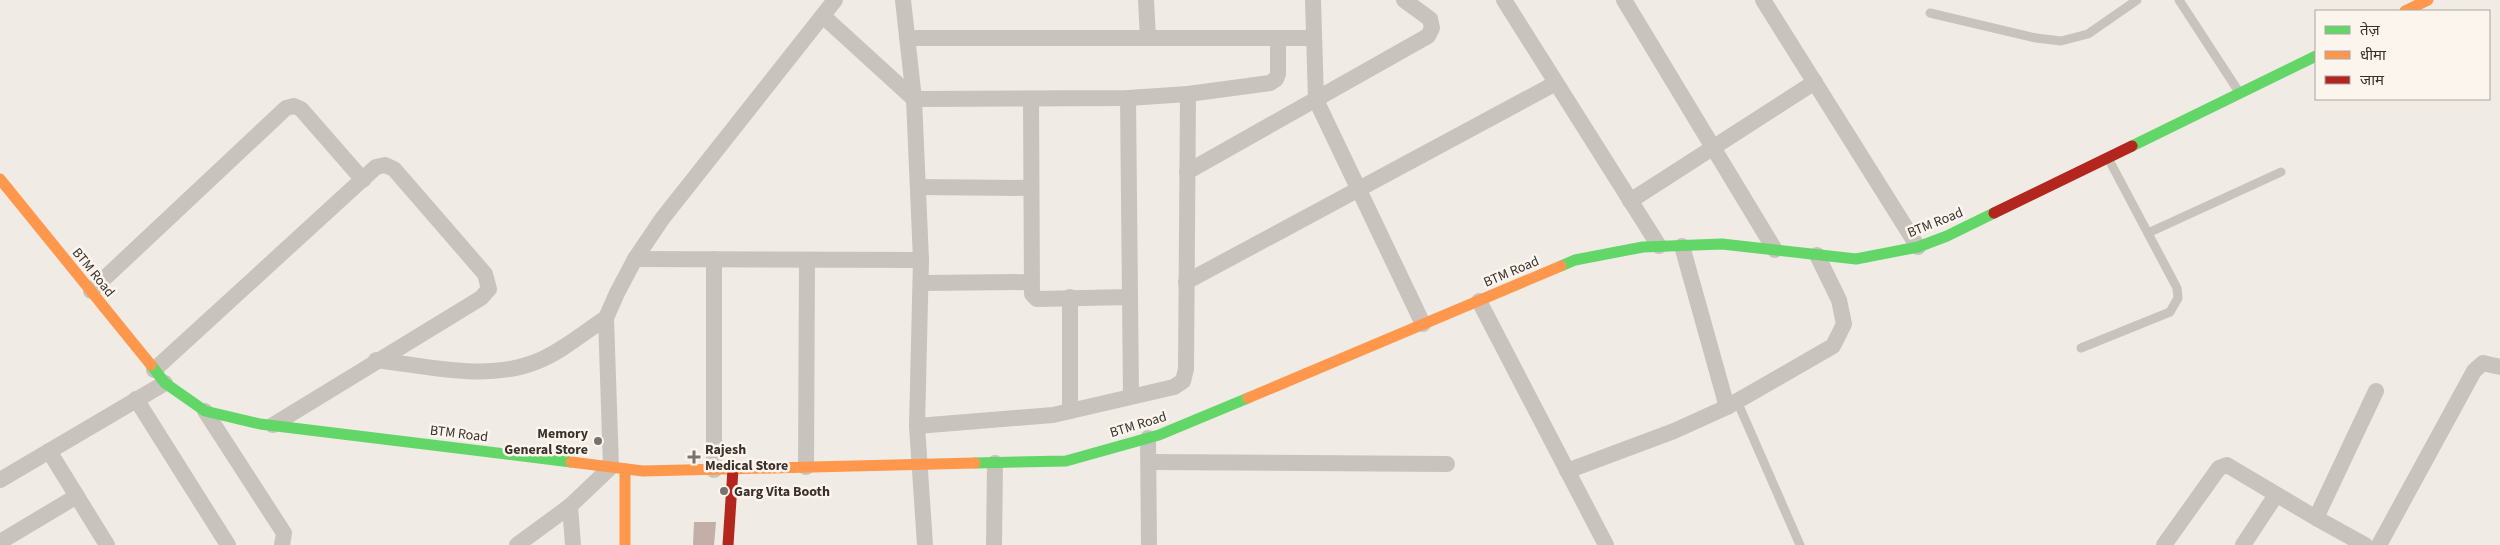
<svg xmlns="http://www.w3.org/2000/svg" width="2500" height="545" font-family="'Source Sans 3','Noto Sans Devanagari',sans-serif">
<rect width="100%" height="100%" fill="#f0ebe5"/>
<polygon fill="#c3afa7" points="694,522 716,522 714,545 693,545"/>
<g fill="none" stroke-linecap="round" stroke-linejoin="round">
<g stroke="#c9c3be" stroke-width="9">
<polyline points="2179,0 2239,92"/>
<polyline points="1930,13 2036,38 2061,41 2088,34 2137,0"/>
<polyline points="2148,233 2281,172"/>
<polyline points="2081,348 2170,312 2178,298 2177,288 2108,158"/>
<polyline points="1737,401 1800,545"/>
</g>
<g stroke="#c9c3be" stroke-width="16">
<polyline points="903,0 914,99 921,260 917,426 925,545"/>
<polyline points="1146,0 1148,38"/>
<polyline points="1313,0 1316,100 1423,324"/>
<polyline points="1504,0 1659,246"/>
<polyline points="1624,0 1775,250"/>
<polyline points="1763,0 1918,247"/>
<polyline points="823,16 914,99 1128,98 1188,94 1270,83 1276,79 1278,74 1278,38"/>
<polyline points="907,38 1314,38"/>
<polyline points="1128,98 1131,396"/>
<polyline points="1031,99 1032,294 1037,299 1130,297"/>
<polyline points="1187,172 1428,36 1432,28 1430,19 1404,0"/>
<polyline points="918,187 1031,188"/>
<polyline points="1630,201 1815,82"/>
<polyline points="1682,246 1727,407"/>
<polyline points="635,259 921,260"/>
<polyline points="714,259 714,470"/>
<polyline points="1186,282 1556,83"/>
<polyline points="921,283 1031,282"/>
<polyline points="91,291 286,108 294,106 301,109 363,180"/>
<polyline points="1070,297 1070,411"/>
<polyline points="1479,301 1606,545"/>
<path d="M376 360C428 366 488 382 538 361 561 352 586 331 606 318"/>
<polyline points="154,370 376,167 385,165 394,169 485,274 489,289 481,298 273,425"/>
<polyline points="136,399 228,545"/>
<polyline points="205,411 284,533 282,545"/>
<polyline points="917,426 1053,415 1174,387 1183,381 1186,369 1188,94"/>
<polyline points="1148,438 1149,545"/>
<polyline points="49,451 107,545"/>
<polyline points="1150,462 1447,464"/>
<polyline points="806,467 807,260"/>
<polyline points="1567,471 1674,431 1727,407 1833,346 1844,324 1839,300 1817,255"/>
<polyline points="0,480 165,383"/>
<polyline points="570,506 573,545"/>
<polyline points="2316,518 2376,391"/>
<polyline points="0,542 77,496"/>
<polyline points="517,545 570,506 611,467 606,318 617,293 635,259 662,219 835,0"/>
<polyline points="994,545 995,463"/>
<polyline points="2164,545 2219,468 2227,465 2316,518 2365,545"/>
<polyline points="2243,545 2276,495"/>
<polyline points="2379,545 2474,371 2483,363 2500,367"/>
</g>
<g stroke="#63d668" stroke-width="11">
<polyline points="2132,146 2316,56"/>
<polyline points="1561,266 1575,260 1643,247 1722,244 1856,259 1918,247 1947,236 1994,213"/>
<polyline points="151,365 165,383 205,411 260,424 571,462"/>
<polyline points="975,463 1066,461 1159,435 1248,398"/>
</g>
<g stroke="#ff974d" stroke-width="11">
<polyline points="2405,11 2428,0"/>
<polyline points="0,179 151,365"/>
<polyline points="1248,398 1561,266"/>
<polyline points="571,462 643,471 975,463"/>
<polyline points="625,469 625,545"/>
</g>
<g stroke="#b3261e" stroke-width="11">
<polyline points="1994,213 2132,146"/>
<polyline points="728,545 733,469"/>
</g>
</g>
<g fill="#7a716c" stroke="#fbf5ee" stroke-width="2">
<circle cx="598" cy="441" r="5"/>
<path d="M691.5 449.5h5v5h5v5h-5v5h-5v-5h-5v-5h5z"/>
<circle cx="724" cy="491" r="5"/>
</g>
<g text-anchor="middle" stroke-width="5" stroke-linejoin="round" paint-order="stroke">
<g font-size="14" fill="#3b302b" stroke="#fbf5ee">
<text transform="translate(1935 222) rotate(-22)" y="5">BTM Road</text>
<text transform="translate(1511 271) rotate(-23)" y="5">BTM Road</text>
<text transform="translate(94 272) rotate(51)" y="5">BTM Road</text>
<text transform="translate(1138 424) rotate(-17)" y="5">BTM Road</text>
<text transform="translate(459 433) rotate(7)" y="5">BTM Road</text>
</g>
<g font-size="14" font-weight="bold" fill="#3b302b" stroke="#fbf5ee" text-anchor="start">
<text x="588" y="438" text-anchor="end">Memory<tspan x="588" dy="16">General Store</tspan></text>
<text x="705" y="454">Rajesh<tspan x="705" dy="16">Medical Store</tspan></text>
<text x="734" y="496">Garg Vita Booth</text>
</g>
</g>
<rect x="2315" y="10" width="175" height="90" fill="#fbf5ee" stroke="#aea6a0"/>
<rect x="2325" y="26" width="25" height="8" fill="#63d668" stroke="#aea6a0"/>
<text x="2360" y="35" font-size="15" fill="#3b302b">तेज़</text>
<rect x="2325" y="51" width="25" height="8" fill="#ff974d" stroke="#aea6a0"/>
<text x="2360" y="60" font-size="15" fill="#3b302b">धीमा</text>
<rect x="2325" y="76" width="25" height="8" fill="#b3261e" stroke="#aea6a0"/>
<text x="2360" y="85" font-size="15" fill="#3b302b">जाम</text>
</svg>
